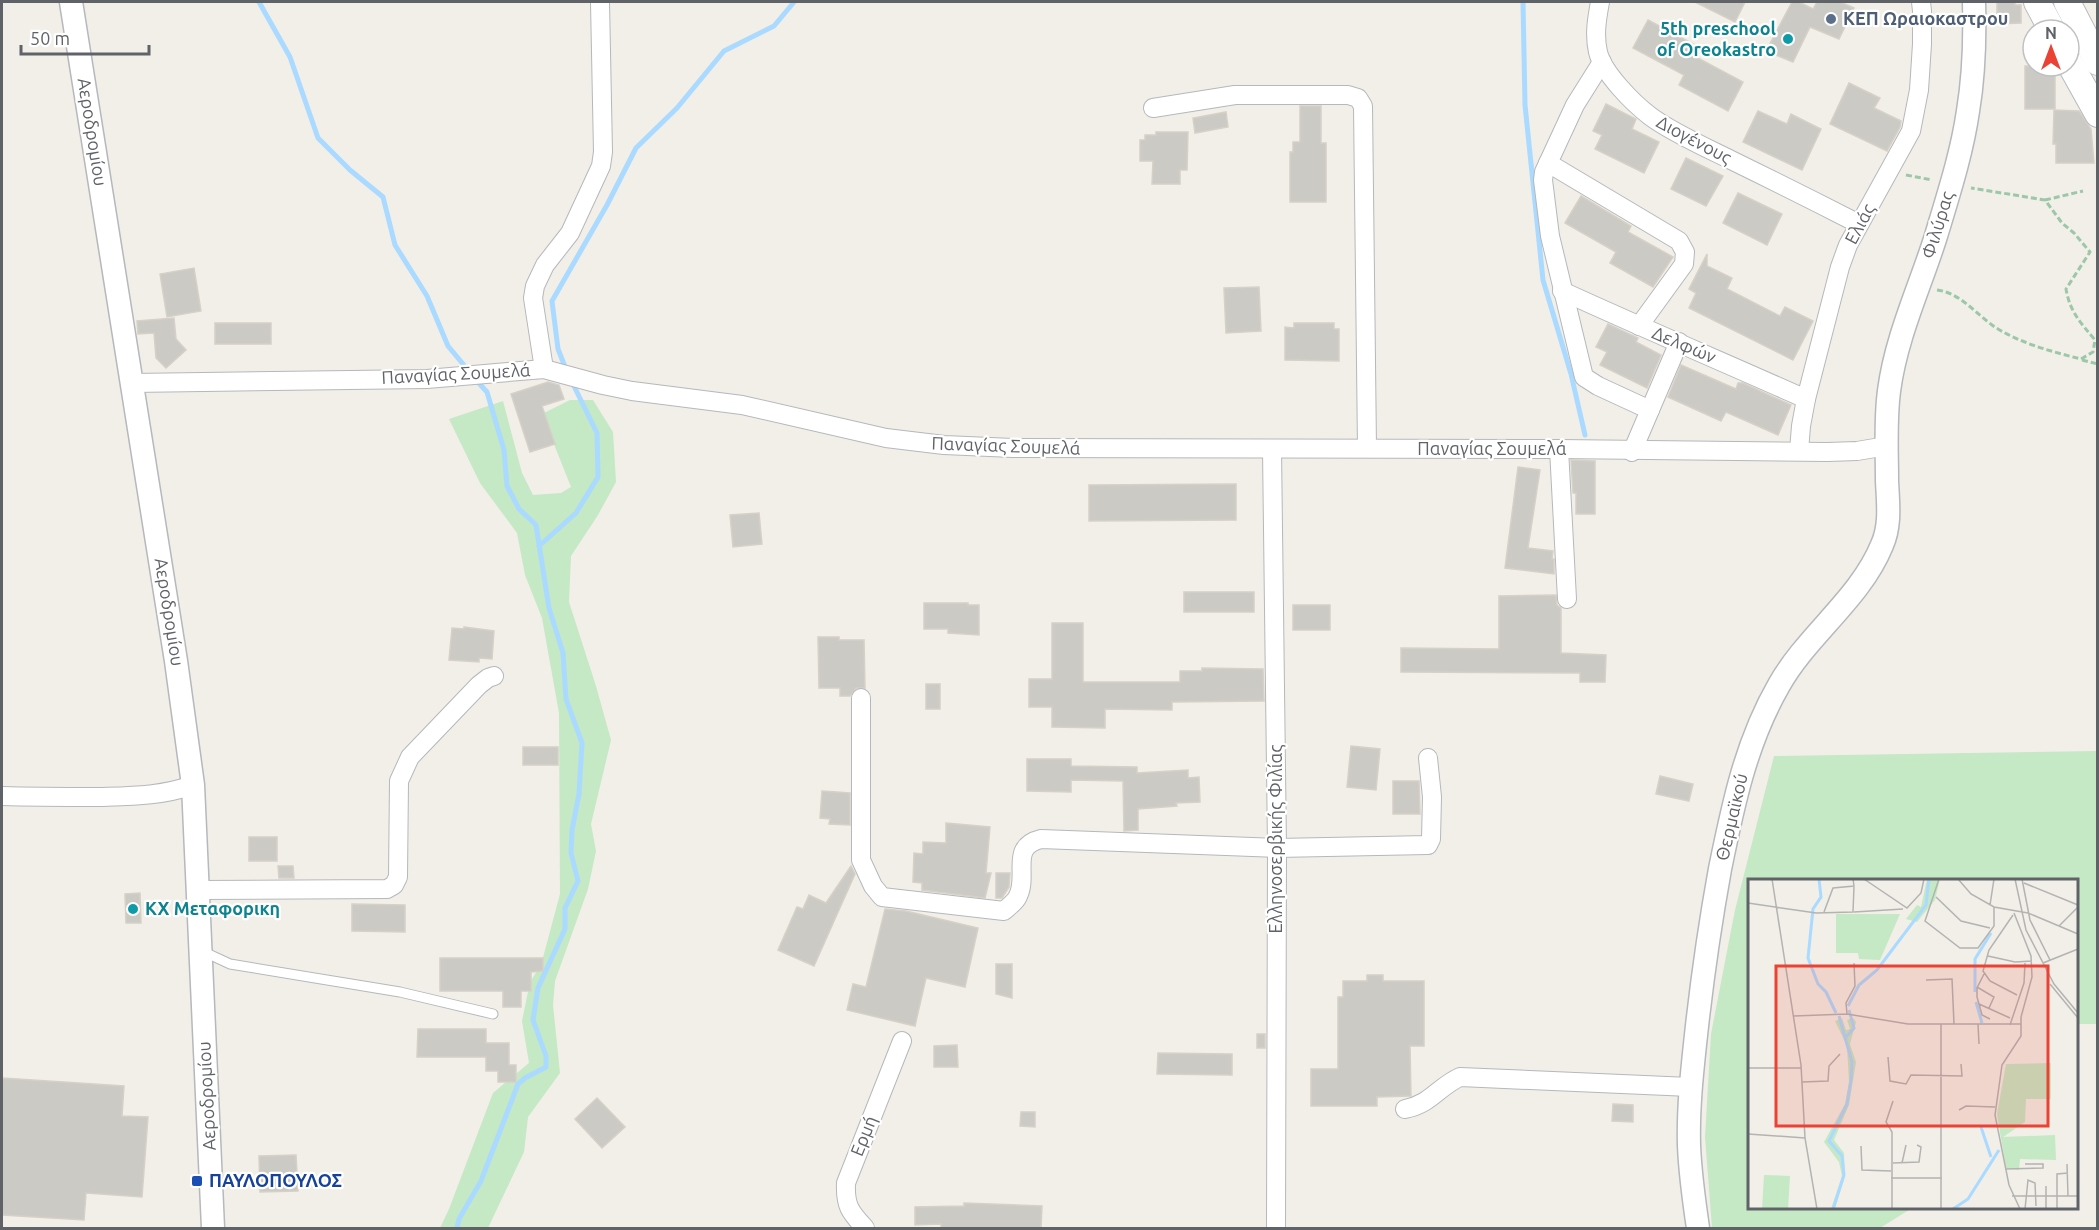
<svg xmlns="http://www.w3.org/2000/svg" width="2099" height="1230" font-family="Ubuntu,sans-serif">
<rect width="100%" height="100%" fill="#f1efe8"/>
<g fill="#c5e8c5">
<polygon points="570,400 593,400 613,432 616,482 598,515 571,556 569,602 596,686 611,740 591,824 596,851 588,889 555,981 553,1005 560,1073 528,1117 524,1152 488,1228 440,1228 449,1209 493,1093 529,1063 522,1021 530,982 541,965 560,894 559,713 542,618 525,575 517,533 480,483 449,419 503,401 522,473 533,495 561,493 571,487 542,414"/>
<polygon points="2097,751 2097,1024 2077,1024 2076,880 1750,880 1750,1208 1912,1208 1880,1228 1712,1228 1705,1137 1711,1034 1735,910 1774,756"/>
</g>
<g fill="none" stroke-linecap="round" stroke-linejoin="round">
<g stroke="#aadaff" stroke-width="5">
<polyline points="259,2 290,57 318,138 350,170 383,197 395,245 427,296 448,346 468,370"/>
<polyline points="1523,2 1525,105 1543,280 1571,374 1585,435"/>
<polyline points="567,372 558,349 552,301 607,205 636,148 677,108 724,51 774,26 794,2"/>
<polyline points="539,546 576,513 598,477 597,433 571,380"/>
<polyline points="457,1228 459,1219 481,1181 518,1084 525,1078 546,1067 546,1056 533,1020 538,988 565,929 565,908 578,881 571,853 572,830 579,794 582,743 566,699 563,653 549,608 536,525 519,509 507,486 504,450 487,392 476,380"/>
</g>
</g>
<g fill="#cccac5" stroke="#d6d1c6" stroke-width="1.5">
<polygon points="1695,2 1745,2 1735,22"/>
<polygon points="1792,2 1799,2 1813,9 1817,2 1840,2 1854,8 1839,39 1810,27 1793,62 1766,51"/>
<polygon points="1997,2 2015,2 2015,5 2021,5 2021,23 1997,24"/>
<polygon points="1648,20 1699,47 1694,56 1743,82 1728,111 1679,85 1684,75 1633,48"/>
<rect x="2025" y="66" width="30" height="43"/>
<polygon points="1849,83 1880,98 1874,108 1901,121 1900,127 1887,151 1830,124"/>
<polygon points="1606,104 1636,119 1632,129 1659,142 1644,173 1595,149 1602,135 1593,131"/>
<polygon points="1300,106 1321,106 1321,143 1326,143 1326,202 1290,202 1290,152 1293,152 1293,142 1300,142"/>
<polygon points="2054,110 2079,111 2091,129 2094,163 2056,163 2056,144 2053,144"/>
<polygon points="1758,111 1787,124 1791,114 1821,129 1802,170 1743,142"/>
<polygon points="1226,112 1228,127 1195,133 1193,118"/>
<polygon points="1156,132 1188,132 1187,170 1180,170 1180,184 1152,184 1153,161 1140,161 1140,140 1145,140 1145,135 1156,135"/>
<polygon points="1686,158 1723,176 1706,206 1671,189"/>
<polygon points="1738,193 1782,214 1767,245 1723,223"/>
<polygon points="1581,196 1631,226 1628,232 1673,257 1653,287 1610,263 1616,252 1565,223"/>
<polygon points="1707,254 1707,266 1732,278 1727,289 1780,316 1785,307 1813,321 1793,360 1689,308 1696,293 1689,289"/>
<polygon points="194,268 201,311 167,317 160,274"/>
<polygon points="1259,287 1261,331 1226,333 1224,288"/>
<polygon points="174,318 176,339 186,350 166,368 156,358 154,333 138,334 137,321"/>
<rect x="215" y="323" width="56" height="21"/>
<polygon points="1294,323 1334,323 1334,329 1339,329 1339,361 1285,360 1285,327 1294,328"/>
<polygon points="1608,324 1638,338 1636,342 1661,355 1647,388 1600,365 1607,352 1596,347"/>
<polygon points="1681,365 1736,389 1738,383 1743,383 1791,405 1778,435 1726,412 1721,421 1668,397"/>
<polygon points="548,382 559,385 564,399 542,406 555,444 530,452 511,394"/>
<polygon points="1571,460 1595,461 1595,514 1576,514 1576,493 1573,493"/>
<polygon points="1518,467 1540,470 1528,548 1553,551 1552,559 1554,559 1554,574 1505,568"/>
<polygon points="1236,484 1236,520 1089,521 1089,485"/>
<polygon points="759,513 762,544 733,547 730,515"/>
<rect x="1184" y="592" width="70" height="20"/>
<polygon points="1556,595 1557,605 1561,608 1561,653 1606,655 1605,682 1580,682 1580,673 1401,672 1401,648 1499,649 1499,596"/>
<polygon points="924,603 968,603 968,605 979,605 979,635 948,633 948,629 924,629"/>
<rect x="1293" y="605" width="37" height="25"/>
<polygon points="1052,623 1083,623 1083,682 1180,682 1180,671 1202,671 1202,668 1263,669 1264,701 1172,702 1172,710 1105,709 1105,728 1052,727 1052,707 1029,707 1029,679 1052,679"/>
<polygon points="464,627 494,631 492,659 479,658 479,662 449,660 452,628 464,629"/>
<polygon points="818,637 839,637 839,640 864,640 865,688 856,688 850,696 840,696 840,688 819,688"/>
<rect x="926" y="684" width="14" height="25"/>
<polygon points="1351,746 1380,749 1376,790 1347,787"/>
<rect x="523" y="747" width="35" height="18"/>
<polygon points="1027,759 1071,759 1071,766 1137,767 1137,773 1188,770 1188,778 1199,777 1200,802 1176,803 1177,806 1138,809 1138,830 1124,831 1123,781 1071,780 1071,792 1027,791"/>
<polygon points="1660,776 1693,784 1689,801 1656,794"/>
<polygon points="1393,781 1419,781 1420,814 1393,814"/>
<polygon points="822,791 850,793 850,825 829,824 830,819 820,818"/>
<polygon points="946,823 990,827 986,873 991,873 985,898 922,890 922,883 913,882 914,853 923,854 923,842 946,843"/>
<rect x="249" y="837" width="28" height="24"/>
<polygon points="278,866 293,866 294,878 279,878"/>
<polygon points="851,866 855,874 814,966 778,950 797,907 803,909 809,895 826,903"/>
<polygon points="996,873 1010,873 1009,887 1002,898 996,898"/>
<polygon points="140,893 141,923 126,923 125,894"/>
<polygon points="352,904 405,905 405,932 352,931"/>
<polygon points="885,909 906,911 978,928 965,987 926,978 915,1026 847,1010 853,984 866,987"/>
<polygon points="440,958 543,958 543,971 531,972 531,991 521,991 521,1007 503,1007 503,991 440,991"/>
<polygon points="996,964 1012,964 1012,998 996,994"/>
<polygon points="1367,975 1383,975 1383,981 1424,981 1424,1046 1410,1046 1411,1096 1377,1097 1377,1106 1311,1106 1311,1069 1338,1069 1338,997 1343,997 1343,981 1367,981"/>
<polygon points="418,1029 486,1029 486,1043 509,1043 509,1065 516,1065 516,1082 498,1082 498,1071 486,1071 486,1057 417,1057"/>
<rect x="1257" y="1034" width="8" height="14"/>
<polygon points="957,1045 958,1067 934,1067 934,1046"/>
<polygon points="1158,1053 1232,1054 1232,1075 1157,1074"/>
<polygon points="2,1078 124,1086 122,1116 148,1117 142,1197 86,1193 84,1220 2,1215"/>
<polygon points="597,1098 625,1127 602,1148 575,1119"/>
<polygon points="1613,1104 1633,1105 1633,1122 1612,1121"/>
<polygon points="1021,1112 1035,1112 1035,1127 1020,1126"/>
<polygon points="296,1155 298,1191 260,1192 259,1156"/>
<polygon points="964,1203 1042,1206 1041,1228 941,1228 941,1224 915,1225 915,1207 964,1206"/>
</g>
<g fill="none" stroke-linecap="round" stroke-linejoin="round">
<defs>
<polyline id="service" points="202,951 230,964 400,992 493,1014"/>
<g id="minor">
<path d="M1600 2C1597 18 1594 35 1598 52 1603 73 1633 103 1650 116 1671 132 1707 148 1731 160 1774 181 1816 202 1859 224"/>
<polyline points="1602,62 1575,105 1544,172 1543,180 1550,236 1584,377 1598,386 1650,410"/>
<polyline points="1153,108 1235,95 1348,95 1358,98 1363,106 1367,448"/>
<polyline points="1548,163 1679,241 1685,252 1684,264 1639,326"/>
<path d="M1562 291C1643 328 1725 363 1806 399"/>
<polyline points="544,369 533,298 535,286 545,265 570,233 601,166 603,152 600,2"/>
<polyline points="132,383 427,379 544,369 603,385 632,391 742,405 886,438 944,445 1013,448 1559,449 1827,452 1857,451 1887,446"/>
<polyline points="1272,449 1277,848 1276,1228"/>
<polyline points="1559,449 1567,599"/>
<polyline points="1799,451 1801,426 1806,399 1840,267 1848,245 1911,131 1919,90 1922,44 1922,11 1921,2"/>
<polyline points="1632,452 1679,342"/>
<path d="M861 698V860L873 886 882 897 1004 911C1008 907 1014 903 1017 898 1030 876 1008 847 1041 839L1277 848 1428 845 1431 839 1432 797 1428 758"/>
<path d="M2 796C34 797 67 797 100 797 132 796 162 796 193 785"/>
<polyline points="197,890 387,889 394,885 398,877 399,781 410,757 479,685 488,678 494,676"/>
<path d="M1405 1109C1431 1104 1438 1087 1460 1077L1690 1087"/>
<path d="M865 1228C850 1212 845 1206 846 1183L902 1041"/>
</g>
<g id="tertiary">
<polyline points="71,2 176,661 193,785 213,1228"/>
<path d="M1698 1228C1694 1201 1690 1173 1689 1145 1688 1108 1692 1072 1696 1035 1702 980 1710 924 1720 869 1733 805 1746 742 1779 685 1807 635 1860 599 1882 545 1891 525 1888 503 1887 481 1887 451 1885 421 1889 391 1896 337 1920 287 1936 236 1948 196 1962 153 1968 111 1974 75 1975 38 1974 2"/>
</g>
<g id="secondary">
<polyline points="2037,2 2052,30"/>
<polyline points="2067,2 2098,62"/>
<polyline points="2069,62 2098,114"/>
</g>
</defs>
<use href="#service" stroke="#b5b8bc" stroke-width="11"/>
<use href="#minor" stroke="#b5b8bc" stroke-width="20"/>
<use href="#tertiary" stroke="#b5b8bc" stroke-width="25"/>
<use href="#secondary" stroke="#b6babf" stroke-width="28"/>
<g stroke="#9cc7a9" stroke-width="3" stroke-dasharray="6 3" stroke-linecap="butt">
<polyline points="1906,175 1932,180"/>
<polyline points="2045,200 2083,191"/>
<path d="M1937 290C1962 293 1978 317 1998 329 2023 344 2053 352 2081 359L2093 352 2095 340C2080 322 2070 312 2066 289L2090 252 2074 233 2062 223 2045 200 1971 188"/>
<polyline points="2082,360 2098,364"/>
</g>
<use href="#service" stroke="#fff" stroke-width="9"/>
<use href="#minor" stroke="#fff" stroke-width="18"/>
<use href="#tertiary" stroke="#fff" stroke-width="22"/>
<use href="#secondary" stroke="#fff" stroke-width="26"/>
</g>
<circle fill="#5c6f8a" stroke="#fff" stroke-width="2" cx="1831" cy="19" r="6"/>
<g fill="#0f9aa8" stroke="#fff" stroke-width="2">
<circle cx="1788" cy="39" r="6"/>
<circle cx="133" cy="909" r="6"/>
</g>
<rect fill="#1a4fb4" stroke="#fff" stroke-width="2" x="191" y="1175" width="12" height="12" rx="3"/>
<g text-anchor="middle" stroke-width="4.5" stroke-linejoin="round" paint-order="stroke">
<g font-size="18" font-weight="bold" fill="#4e5e75" stroke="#fff" text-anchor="start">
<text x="1843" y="25">ΚΕΠ Ωραιοκαστρου</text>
</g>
<g font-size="18" font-weight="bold" fill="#0d838f" stroke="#fff" text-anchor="end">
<text x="1776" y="35">5th preschool<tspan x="1776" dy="21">of Oreokastro</tspan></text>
<text x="145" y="915" text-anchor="start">ΚΧ Μεταφορικη</text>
</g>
<g font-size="18" fill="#5f6368" stroke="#fff">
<text transform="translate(92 132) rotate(81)" y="6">Αεροδρομίου</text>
<text transform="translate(1694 140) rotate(28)" y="6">Διογένους</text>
<text transform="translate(1860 224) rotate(-62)" y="6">Ελιάς</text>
<text transform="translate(1938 225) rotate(-73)" y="6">Φιλύρας</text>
<text transform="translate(1684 345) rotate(23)" y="6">Δελφών</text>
<text transform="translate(456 374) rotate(-3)" y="6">Παναγίας Σουμελά</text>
<text transform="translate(1006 446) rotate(2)" y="6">Παναγίας Σουμελά</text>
<text x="1492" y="455">Παναγίας Σουμελά</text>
<text transform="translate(169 612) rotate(81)" y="6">Αεροδρομίου</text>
<text transform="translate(1732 817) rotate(-77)" y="6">Θερμαϊκού</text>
<text transform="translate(1276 839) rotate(-90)" y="6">Ελληνοσερβικής Φιλίας</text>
<text transform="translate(207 1096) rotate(-93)" y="6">Αεροδρομίου</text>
<text transform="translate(864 1136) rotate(-68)" y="6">Ερμή</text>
</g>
<g font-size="18" font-weight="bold" fill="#164399" stroke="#fff" text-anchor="start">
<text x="209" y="1187">ΠΑΥΛΟΠΟΥΛΟΣ</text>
</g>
</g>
<g transform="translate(1748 879)">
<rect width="330" height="330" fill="#f1efe8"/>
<path d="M179 0H192L187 21 169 43 158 40 169 26 173 28ZM88 35H152L132 81 111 80 110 74H88ZM94 139 98 151 102 150 99 141 105 139 108 143 102 165 108 183 101 226 86 261 96 274 97 297 87 330H83L94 297 91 283 76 263 97 225 101 203 99 167 87 142ZM303 184V220H278L277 243 255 258 307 256 308 281 272 280 271 291 258 289 249 235 258 185ZM16 296 42 297 40 330H14Z" fill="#c5e8c5"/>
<path fill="none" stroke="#aadaff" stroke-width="3" d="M71 0 73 18 65 30 60 79 70 105 78 113 88 134M227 113V80L243 54M228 123 234 144M100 127 111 106 129 91 178 26 181 0M98 158 106 149 101 131M233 248 243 278M85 330 96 296 94 277 81 262 99 225 103 201 104 183 91 137M205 330 220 320 251 271"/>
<path fill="none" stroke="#b3b3b1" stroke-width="1.5" d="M24 0 53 186 57 259 69 330M116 0 159 29 173 14 176 0M191 0 177 42 212 69H230L246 47V28M210 0 223 15 246 28 280 34 330 55M267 0 278 51 306 105 330 134M274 0 282 41 302 81M276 4 330 26M188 18 213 42 242 49M0 24 68 34 105 33 106 7M242 26 246 0M76 33 85 9 106 7 105 0M106 33 155 30M266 34 283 77 284 98 273 138V157L254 186 247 236 261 306 272 330M265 36 241 71 235 92 242 102 269 116M311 47 330 28M240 77 267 83 284 82M295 84 330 70M236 95 229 109V118L234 136 242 140M178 101 204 100 206 145M302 105 330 139M229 108 246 118 241 129M231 125 262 139M99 135 98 124 107 107 106 84M46 137 99 135 160 145H273M230 145 231 165M262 146 276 104 277 84M140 178 142 202 158 205 163 196 214 197 213 185M0 189H53M54 203 80 202 81 187 92 175M211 231 218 227 247 228M0 255 57 259M113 267 114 291 143 292M145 284 171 283 173 268 169 266M154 284 158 266M319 285 320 317M257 290 295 289V285H277M143 299H194M298 307V330M264 317H330M144 330V253L138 243 145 222M193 330V145M277 330 280 301 287 304 288 327M309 330V295L320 294"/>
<path fill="#ea4335" fill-opacity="0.15" stroke="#ea4335" stroke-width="3" d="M28 87H300V247H28Z"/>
<rect width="330" height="330" fill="none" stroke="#5f6368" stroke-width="3"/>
</g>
<rect width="2099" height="1230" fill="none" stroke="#5f6368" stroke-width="6"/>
<g transform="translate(2051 48)"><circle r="28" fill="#ffffff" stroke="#bfc1c3" stroke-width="1.5"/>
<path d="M0-4.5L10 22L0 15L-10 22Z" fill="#ea4335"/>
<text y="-9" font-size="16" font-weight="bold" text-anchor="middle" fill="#5f6368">N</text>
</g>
<path d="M21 45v9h128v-9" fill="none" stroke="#5f6368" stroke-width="3"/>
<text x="30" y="45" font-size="18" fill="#5f6368" stroke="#ffffff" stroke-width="4.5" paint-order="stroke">50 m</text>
</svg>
